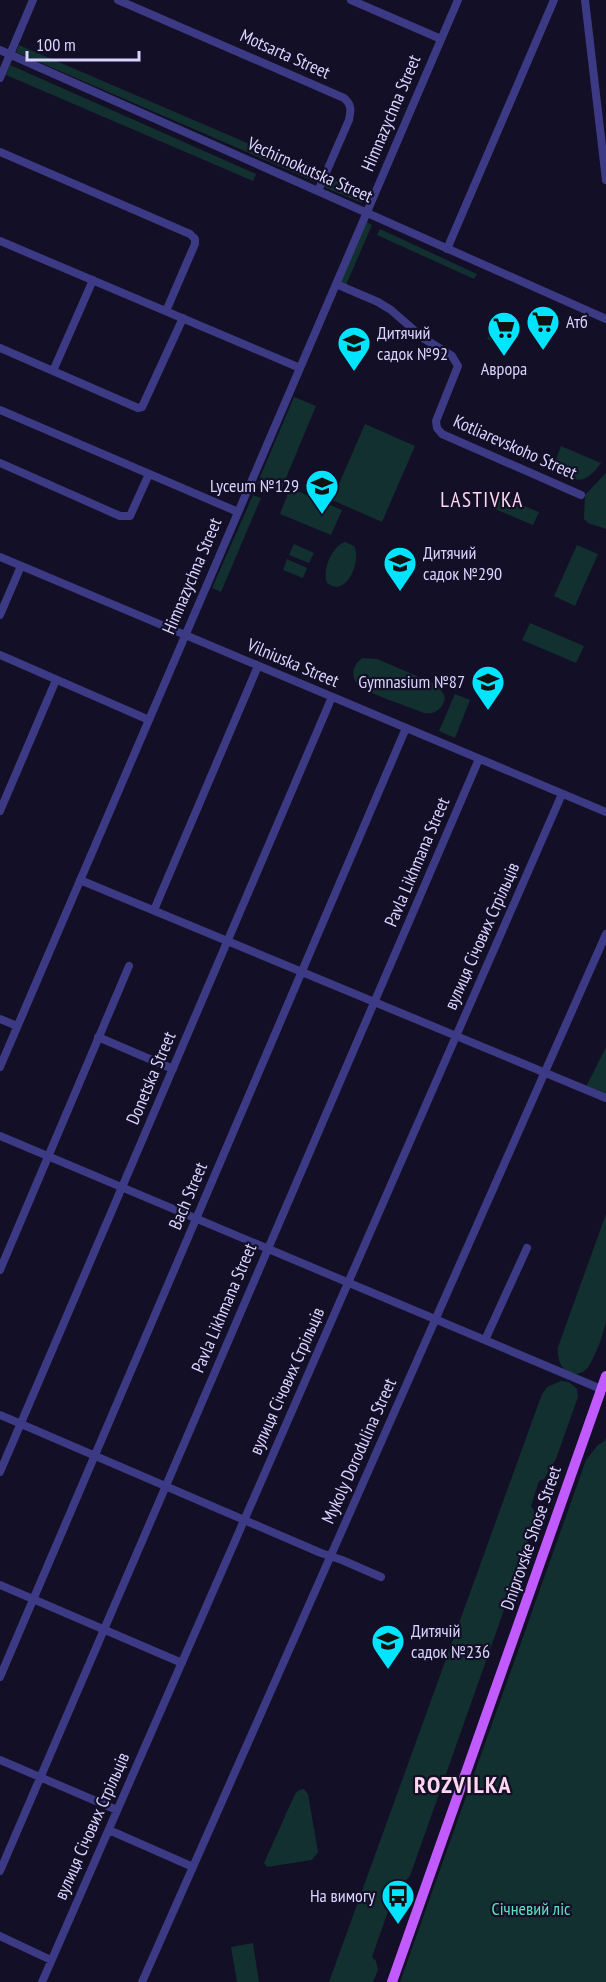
<svg xmlns="http://www.w3.org/2000/svg" width="606" height="1982" viewBox="0 0 606 1982" font-family="'PT Sans Narrow',sans-serif">
  <style>
    .green { fill: #12302f }
    .lines { fill: none; stroke-linecap: round; stroke-linejoin: round }
    .minor { stroke: #3d3a85; stroke-width: 8 }
    .major { stroke: #c25bff; stroke-width: 10 }
    .labels { text-anchor: middle; stroke-width: 4.5; stroke-linejoin: round; paint-order: stroke }
    .street-label { font-size: 18px; fill: #d9d4ff; stroke: #130f26 }
    .poi-label { font-size: 18px; fill: #d9d4ff; stroke: #130f26; text-anchor: start }
    .park-label { font-size: 18px; fill: #5fe0c0; stroke: #130f26 }
    .quarter-label { font-size: 21px; letter-spacing: 1.5px; fill: #ffd6f0; stroke: #130f26 }
    .district-label { font-size: 24px; font-weight: bold; letter-spacing: 1.5px; fill: #ffd6f0; stroke: #130f26 }
  </style>
  <rect width="100%" height="100%" fill="#130f26"/>
  <!-- green -->
  <path class="green" d="M 19,45 L 322,175 L 318,183 L 16,52 Z
    M 10,65 L 256,174 L 253,181 L 6,75 Z
    M 328,177 L 366,194 L 362,203 L 324,187 Z
    M 366,222 L 372,225 L 346,285 L 340,283 Z
    M 380,229 L 477,274 L 474,279 L 377,235 Z
    M 496,319 L 513,326 L 504,346 L 487,339 Z
    M 294,397 L 316,406 L 281,490 L 268,484 L 266,487 L 257,484 Z
    M 365,424 L 415,446 L 382,522 L 332,500 Z
    M 561,446 L 601,463 C 584,487 576,481 552,470 Z
    M 606,473 L 606,529 L 588,523 L 584,519 L 585,495 Z
    M 290,488 L 342,510 L 331,535 L 280,514 Z
    M 253,495 L 261,498 L 221,592 L 212,588 Z
    M 500,496 L 539,512 L 533,525 L 495,509 Z
    M 345,542 L 354,546 C 362,559 347,599 327,583 C 322,570 332,546 345,542 Z
    M 294,544 L 314,553 L 309,563 L 289,555 Z
    M 577,545 L 598,554 L 575,606 L 554,596 Z
    M 287,559 L 307,568 L 303,578 L 283,570 Z
    M 530,623 L 584,646 L 576,663 L 522,640 Z
    M 362,658 L 377,659 L 438,685 L 445,697 C 444,708 435,715 424,713 C 412,708 367,693 359,686 C 350,677 352,666 362,658 Z
    M 455,694 L 470,700 L 455,738 L 439,731 Z
    M 606,1047 L 606,1098 L 585,1089 Z
    M 606,1214 C 606,1239 606,1263 606,1288 C 606,1299 606,1310 606,1320 C 605,1331 596,1354 590,1364 C 580,1383 555,1373 558,1347 Z
    M 561,1381 L 569,1382 L 577,1389 L 578,1397 L 556,1459 L 544,1479 L 539,1481 L 531,1506 L 534,1510 L 534,1525 L 410,1876 L 406,1880 L 398,1883 L 372,1957 L 376,1961 L 378,1970 L 373,1982 L 329,1982 L 542,1394 L 547,1387 Z
    M 606,1437 L 606,1982 L 400,1982 L 586,1460 L 598,1445 L 605,1441 Z
    M 304,1789 L 308,1794 L 318,1852 L 312,1860 L 267,1867 L 264,1863 L 295,1794 L 299,1790 Z
    M 253,1943 L 259,1982 L 237,1982 L 231,1947 Z"/>
  <g class="lines">
    <!-- minor -->
    <path class="minor" d="M 118,0 L 344,98 C 352,105 351,110 349,120 L 318,191
      M 351,0 L 441,39
      M 585,0 L 606,180
      M 0,50 L 606,319
      M 0,78 L 33,0
      M 0,152 L 190,234 L 195,239 L 195,244 L 166,311
      M 0,241 L 300,368
      M 447,249 L 554,0
      M 336,284 L 378,302 L 391,310 L 423,338 L 452,356 L 458,366 L 436,421 L 437,428 L 442,434 L 581,495
      M 0,348 L 138,408 L 142,407 L 183,318
      M 53,371 L 93,280
      M 0,410 L 238,512
      M 0,463 L 120,516 L 130,516 L 149,474
      M 0,557 L 606,812
      M 0,615 L 21,566
      M 0,655 L 149,720
      M 0,811 L 56,680
      M 80,880 L 606,1098
      M 154,910 L 258,666
      M 0,1019 L 17,1026
      M 98,1037 L 173,1069
      M 0,1067 L 458,0
      M 0,1136 L 601,1389
      M 0,1270 L 129,966
      M 485,1340 L 527,1248
      M 0,1415 L 321,1553 L 342,1560 L 381,1577
      M 0,1472 L 332,697
      M 0,1585 L 182,1663
      M 0,1677 L 406,728
      M 0,1760 L 117,1810
      M 109,1830 L 193,1867
      M 0,1871 L 479,759
      M 0,1936 L 51,1960
      M 42,1982 L 562,794
      M 142,1982 L 606,934"/>
    <!-- major -->
    <path class="major" d="M 392,1982 L 606,1376"/>
  </g>
  <!-- icons -->
  <defs>
    <symbol id="supermarket-pin" viewBox="-11 -11 22 30"><path d="M0 17L-7.5 6A9.5 9.5 0 1 1 7.5 6Z" fill="#00e5ff" stroke="#130f26"/><path d="M-6-5.5h2.5l.6 2H6L4.5 2H-2.5L-4.4-4H-6ZM-1.5 3.2a1.3 1.3 0 1 0 .1 0ZM3 3.2a1.3 1.3 0 1 0 .1 0Z" fill="#111"/></symbol>
    <symbol id="school-pin" viewBox="-11 -11 22 30"><path d="M0 17L-7.5 6A9.5 9.5 0 1 1 7.5 6Z" fill="#00e5ff" stroke="#130f26"/><path d="M0-5L7-2L0 1L-7-2ZM-4 1L0 2.5L4 1V4Q0 6-4 4Z" fill="#111"/></symbol>
    <symbol id="bus-pin" viewBox="-11 -11 22 30"><path d="M0 17L-7.5 6A9.5 9.5 0 1 1 7.5 6Z" fill="#00e5ff" stroke="#130f26"/><path d="M-5-6H5V4H4V6H2V4H-2V6H-4V4H-5ZM-3.5-4V0h7V-4ZM-3.5 1.2v1.5H-2V1.2ZM2 1.2v1.5H3.5V1.2Z" fill="#111"/></symbol>
  </defs>
  <g fill-rule="evenodd">
    <use href="#supermarket-pin" x="524" y="303" width="38" height="52"/>
    <use href="#supermarket-pin" x="485" y="309" width="38" height="52"/>
    <use href="#school-pin" x="335" y="324" width="38" height="52"/>
    <use href="#school-pin" x="303" y="467" width="38" height="52"/>
    <use href="#school-pin" x="381" y="544" width="38" height="52"/>
    <use href="#school-pin" x="469" y="663" width="38" height="52"/>
    <use href="#school-pin" x="369" y="1622" width="38" height="52"/>
    <use href="#bus-pin" x="379" y="1877" width="38" height="52"/>
  </g>
  <g class="labels">
    <!-- street labels -->
    <g class="street-label">
      <text transform="translate(285 54) rotate(24)" y="6">Motsarta Street</text>
      <text transform="translate(391 113) rotate(-67)" y="6">Himnazychna Street</text>
      <text transform="translate(310 170) rotate(24)" y="6">Vechirnokutska Street</text>
      <text transform="translate(515 447) rotate(24)" y="6">Kotliarevskoho Street</text>
      <text transform="translate(192 576) rotate(-67)" y="6">Himnazychna Street</text>
      <text transform="translate(293 663) rotate(23)" y="6">Vilniuska Street</text>
      <text transform="translate(417 862) rotate(-67)" y="6">Pavla Likhmana Street</text>
      <text transform="translate(482 936) rotate(-66)" y="6">вулиця Січових Стрільців</text>
      <text transform="translate(151 1078) rotate(-67)" y="6">Donetska Street</text>
      <text transform="translate(188 1196) rotate(-67)" y="6">Bach Street</text>
      <text transform="translate(224 1308) rotate(-67)" y="6">Pavla Likhmana Street</text>
      <text transform="translate(287 1381) rotate(-66)" y="6">вулиця Січових Стрільців</text>
      <text transform="translate(359 1451) rotate(-66)" y="6">Mykoly Dorodulina Street</text>
      <text transform="translate(531 1538) rotate(-71)" y="6">Dniprovske Shose Street</text>
      <text transform="translate(92 1826) rotate(-66)" y="6">вулиця Січових Стрільців</text>
    </g>
    <!-- poi labels -->
    <g class="poi-label">
      <text x="566" y="328">Атб</text>
      <text x="377" y="339">Дитячий<tspan x="377" dy="21">садок №92</tspan></text>
      <text x="504" y="375" text-anchor="middle">Аврора</text>
      <text x="299" y="492" text-anchor="end">Lyceum №129</text>
      <text x="423" y="559">Дитячий<tspan x="423" dy="21">садок №290</tspan></text>
      <text x="465" y="688" text-anchor="end">Gymnasium №87</text>
      <text x="411" y="1637">Дитячій<tspan x="411" dy="21">садок №236</tspan></text>
      <text x="375" y="1902" text-anchor="end">На вимогу</text>
    </g>
    <!-- park labels -->
    <g class="park-label">
      <text x="531" y="1915">Січневий ліс</text>
    </g>
    <!-- quarter labels -->
    <g class="quarter-label">
      <text x="482" y="507">LASTIVKA</text>
    </g>
    <!-- district labels -->
    <g class="district-label">
      <text x="463" y="1793">ROZVILKA</text>
    </g>
  </g>
  <!-- scale -->
  <path d="M27 51v9h112v-9" fill="none" stroke="#d9d4ff" stroke-width="3"/>
  <text x="36" y="51" font-size="18" fill="#d9d4ff" stroke="#130f26" stroke-width="4.5" paint-order="stroke">100 m</text>
</svg>
